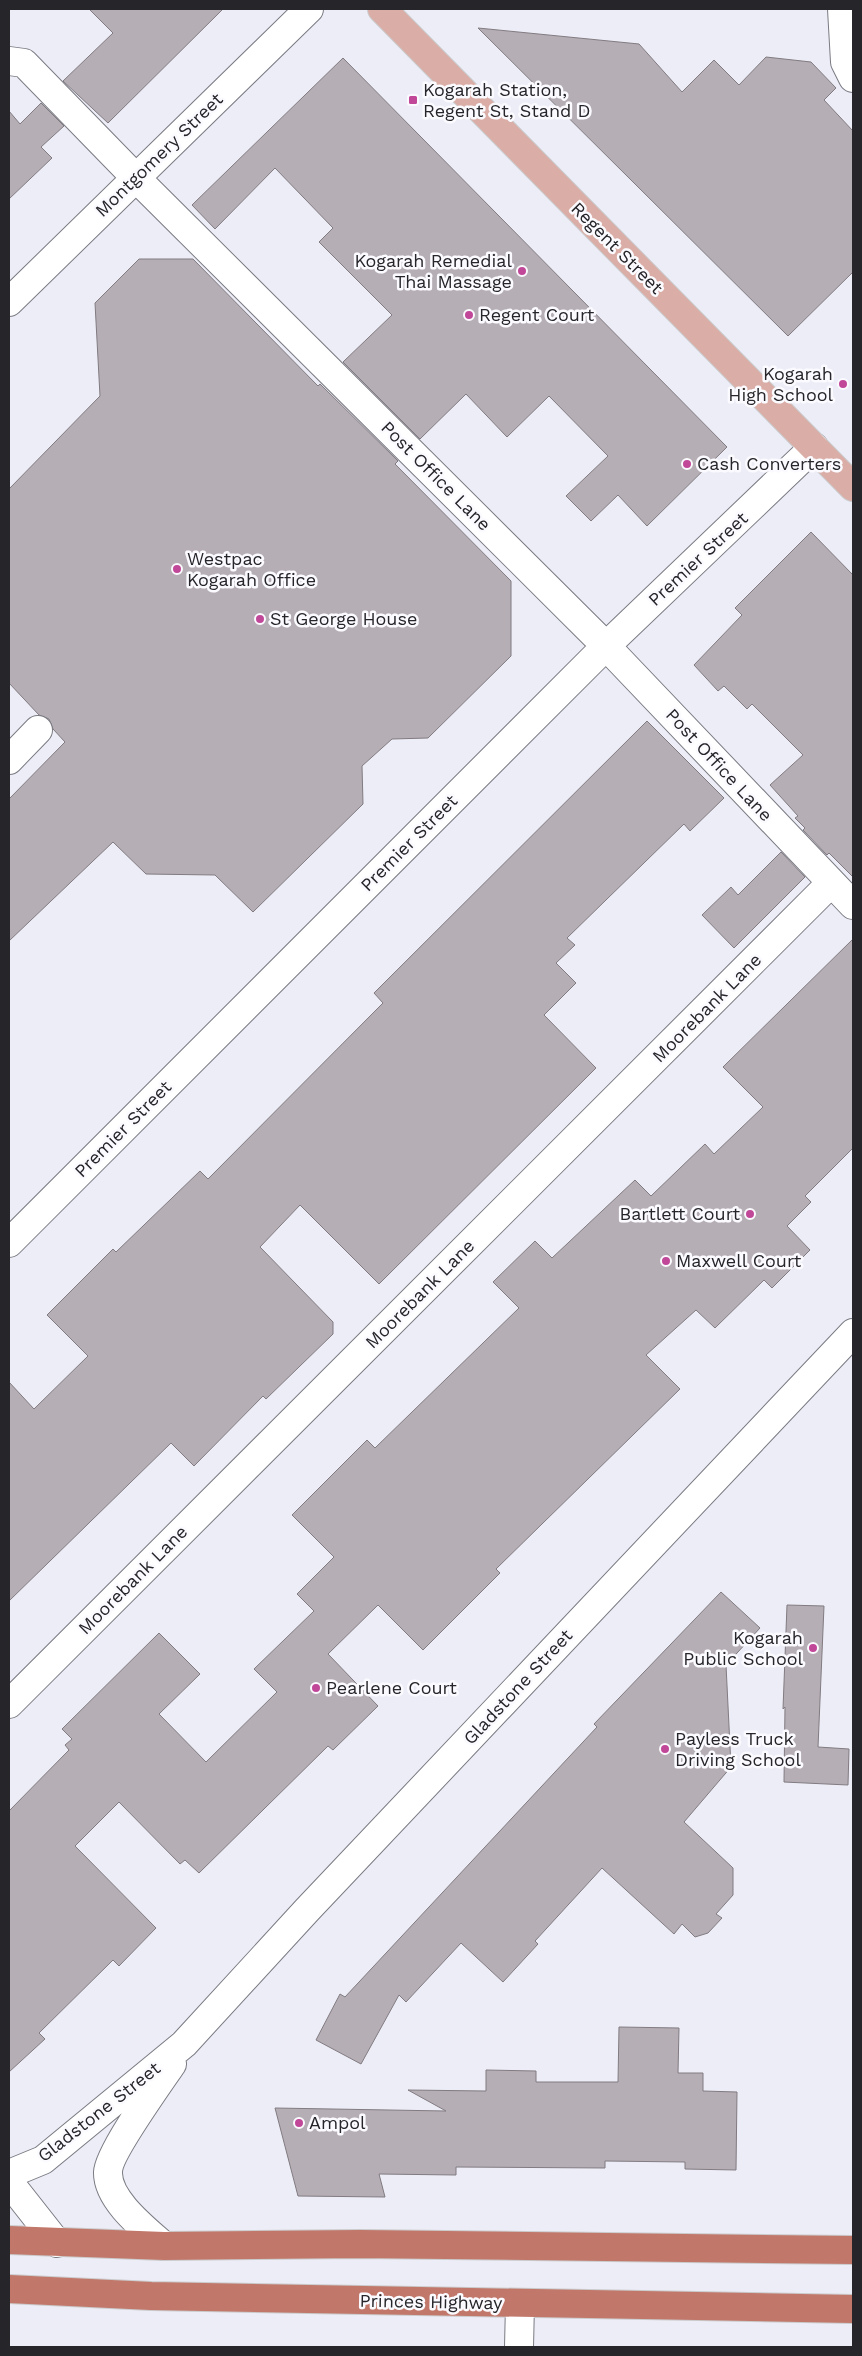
<svg xmlns="http://www.w3.org/2000/svg" width="862" height="2356" viewBox="0 0 862 2356" font-family="'Work Sans',sans-serif">
  <style>
    .building { fill: #b6aeb5; stroke: #827b81 }
    .lines { fill: none; stroke-linecap: round; stroke-linejoin: round }
    .minor-casing { stroke: #7a7b83; stroke-width: 30 }
    .major-casing { stroke: #cbcbcc; stroke-width: 30 }
    .highway-casing { stroke: #cbcbcc; stroke-width: 30 }
    .minor { stroke: #fff; stroke-width: 28 }
    .major { stroke: #daada6; stroke-width: 28 }
    .highway { stroke: #c1776a; stroke-width: 28 }
    .poi-dot { fill: #c14799; stroke: #fbfbff; stroke-width: 2 }
    .labels { text-anchor: middle; stroke-width: 5; stroke-linejoin: round; paint-order: stroke }
    .poi-label { font-size: 18px; fill: #26262a; stroke: #fbfbff; text-anchor: start }
    .street-label { font-size: 18px; fill: #26262a; stroke: #fbfbff }
  </style>
  <rect width="100%" height="100%" fill="#ecedf7"/>
  <!-- building -->
  <path class="building" d="M 89,9 L 223,9 L 108,123 L 63,81 L 113,33 Z
    M 478,28 L 639,44 L 682,92 L 714,60 L 739,85 L 766,57 L 811,62 L 836,88 L 824,100 L 853,131 L 853,272 L 788,336 Z
    M 343,58 L 727,447 L 647,526 L 618,495 L 591,521 L 566,496 L 608,456 L 549,396 L 507,437 L 466,394 L 420,439 L 343,362 L 392,315 L 319,242 L 333,228 L 275,168 L 215,229 L 192,205 Z
    M 41,103 L 64,126 L 41,147 L 52,158 L 9,199 L 9,111 L 20,124 Z
    M 139,259 L 193,259 L 318,386 L 320,384 L 398,461 L 395,464 L 511,581 L 511,656 L 428,738 L 392,739 L 362,766 L 363,804 L 253,912 L 215,875 L 146,874 L 113,842 L 9,941 L 9,799 L 65,742 L 53,729 L 49,719 L 39,715 L 9,683 L 9,489 L 100,396 L 95,303 Z
    M 811,532 L 853,575 L 853,877 L 829,853 L 827,855 L 803,830 L 805,828 L 795,818 L 798,816 L 770,785 L 803,755 L 752,704 L 747,709 L 724,686 L 718,691 L 694,665 L 742,615 L 735,608 Z
    M 647,721 L 724,798 L 690,831 L 684,824 L 567,938 L 575,945 L 556,963 L 576,983 L 544,1015 L 596,1068 L 379,1284 L 300,1205 L 260,1247 L 333,1322 L 333,1334 L 266,1399 L 263,1396 L 194,1466 L 171,1443 L 9,1601 L 9,1382 L 34,1409 L 88,1356 L 47,1315 L 113,1249 L 116,1252 L 200,1171 L 208,1179 L 383,1003 L 374,993 Z
    M 781,852 L 805,877 L 734,948 L 702,915 L 731,887 L 738,895 Z
    M 853,939 L 853,1148 L 805,1196 L 811,1202 L 787,1226 L 810,1250 L 772,1288 L 764,1280 L 715,1328 L 696,1310 L 646,1355 L 680,1389 L 496,1569 L 500,1573 L 423,1650 L 378,1605 L 328,1654 L 378,1706 L 333,1750 L 328,1746 L 199,1873 L 185,1860 L 180,1864 L 119,1802 L 75,1846 L 156,1928 L 119,1966 L 113,1960 L 39,2033 L 45,2039 L 9,2072 L 9,1811 L 69,1750 L 65,1745 L 72,1739 L 62,1729 L 159,1633 L 200,1674 L 159,1714 L 206,1762 L 277,1692 L 254,1669 L 314,1611 L 297,1594 L 334,1557 L 292,1515 L 367,1440 L 375,1448 L 519,1308 L 493,1282 L 535,1241 L 552,1258 L 635,1180 L 651,1196 L 705,1144 L 714,1154 L 763,1107 L 723,1067 Z
    M 721,1592 L 760,1628 L 726,1665 L 731,1767 L 684,1822 L 733,1868 L 733,1895 L 716,1914 L 722,1918 L 708,1933 L 695,1937 L 682,1924 L 674,1934 L 602,1868 L 535,1941 L 538,1944 L 503,1982 L 461,1943 L 406,2002 L 399,1995 L 361,2064 L 316,2040 L 340,1994 L 345,1997 L 597,1727 L 594,1724 Z
    M 787,1605 L 824,1606 L 818,1747 L 849,1749 L 848,1785 L 784,1782 L 785,1707 L 783,1709 Z
    M 619,2027 L 679,2028 L 678,2073 L 703,2073 L 703,2091 L 737,2092 L 736,2170 L 685,2169 L 685,2162 L 605,2161 L 605,2168 L 456,2167 L 456,2175 L 379,2174 L 385,2197 L 298,2196 L 275,2108 L 446,2111 L 408,2090 L 486,2091 L 486,2070 L 536,2071 L 536,2082 L 618,2082 Z"/>
  <g class="lines">
    <defs>
      <path id="minor" d="M 842,9 L 845,62 L 853,78
        M 9,61 L 24,63 L 136,178 L 606,646 L 853,905
        M 9,302 L 309,9
        M 9,760 L 38,730
        M 9,1243 L 606,646 L 814,447
        M 9,1704 L 831,883
        M 9,2174 L 43,2160 L 184,2044 L 307,1910 L 853,1333
        M 9,2182 L 57,2243
        M 164,2246 C 145,2229 107,2200 108,2172 C 108,2154 159,2083 172,2064
        M 519,2347 L 520,2304"/>
      <path id="major" d="M 382,9 L 853,487"/>
      <path id="highway" d="M 9,2240 L 164,2246 L 360,2244 L 853,2250
        M 9,2289 L 151,2296 L 853,2309"/>
    </defs>
    <!-- minor casing -->
    <use href="#minor" class="minor-casing"/>
    <!-- major casing -->
    <use href="#major" class="major-casing"/>
    <!-- highway casing -->
    <use href="#highway" class="highway-casing"/>
    <!-- minor -->
    <use href="#minor" class="minor"/>
    <!-- major -->
    <use href="#major" class="major"/>
    <!-- highway -->
    <use href="#highway" class="highway"/>
  </g>
  <!-- markers -->
  <g class="poi-dot">
    <rect x="408" y="95" width="10" height="10" rx="2.5"/>
    <circle cx="522" cy="271" r="5"/>
    <circle cx="469" cy="315" r="5"/>
    <circle cx="843" cy="384" r="5"/>
    <circle cx="687" cy="464" r="5"/>
    <circle cx="177" cy="569" r="5"/>
    <circle cx="260" cy="619" r="5"/>
    <circle cx="750" cy="1214" r="5"/>
    <circle cx="666" cy="1261" r="5"/>
    <circle cx="813" cy="1648" r="5"/>
    <circle cx="316" cy="1688" r="5"/>
    <circle cx="665" cy="1749" r="5"/>
    <circle cx="299" cy="2123" r="5"/>
  </g>
  <g class="labels">
    <!-- poi labels -->
    <g class="poi-label">
      <text x="423" y="96">Kogarah Station,<tspan x="423" dy="21">Regent St, Stand D</tspan></text>
      <text x="512" y="267" text-anchor="end">Kogarah Remedial<tspan x="512" dy="21">Thai Massage</tspan></text>
      <text x="479" y="321">Regent Court</text>
      <text x="833" y="380" text-anchor="end">Kogarah<tspan x="833" dy="21">High School</tspan></text>
      <text x="697" y="470">Cash Converters</text>
      <text x="187" y="565">Westpac<tspan x="187" dy="21">Kogarah Office</tspan></text>
      <text x="270" y="625">St George House</text>
      <text x="740" y="1220" text-anchor="end">Bartlett Court</text>
      <text x="676" y="1267">Maxwell Court</text>
      <text x="803" y="1644" text-anchor="end">Kogarah<tspan x="803" dy="21">Public School</tspan></text>
      <text x="326" y="1694">Pearlene Court</text>
      <text x="675" y="1745">Payless Truck<tspan x="675" dy="21">Driving School</tspan></text>
      <text x="309" y="2129">Ampol</text>
    </g>
    <!-- street labels -->
    <g class="street-label">
      <text transform="translate(159 155) rotate(-44)" y="6">Montgomery Street</text>
      <text transform="translate(617 248) rotate(45)" y="6">Regent Street</text>
      <text transform="translate(436 476) rotate(45)" y="6">Post Office Lane</text>
      <text transform="translate(698 559) rotate(-43)" y="6">Premier Street</text>
      <text transform="translate(719 765) rotate(47)" y="6">Post Office Lane</text>
      <text transform="translate(409 843) rotate(-45)" y="6">Premier Street</text>
      <text transform="translate(707 1008) rotate(-45)" y="6">Moorebank Lane</text>
      <text transform="translate(123 1129) rotate(-45)" y="6">Premier Street</text>
      <text transform="translate(420 1294) rotate(-45)" y="6">Moorebank Lane</text>
      <text transform="translate(133 1580) rotate(-45)" y="6">Moorebank Lane</text>
      <text transform="translate(518 1687) rotate(-47)" y="6">Gladstone Street</text>
      <text transform="translate(99 2112) rotate(-38)" y="6">Gladstone Street</text>
      <text transform="translate(431 2302) rotate(1)" y="6">Princes Highway</text>
    </g>
  </g>
  <!-- border -->
  <rect width="862" height="2356" fill="none" stroke="#26262a" stroke-width="20"/>
</svg>
